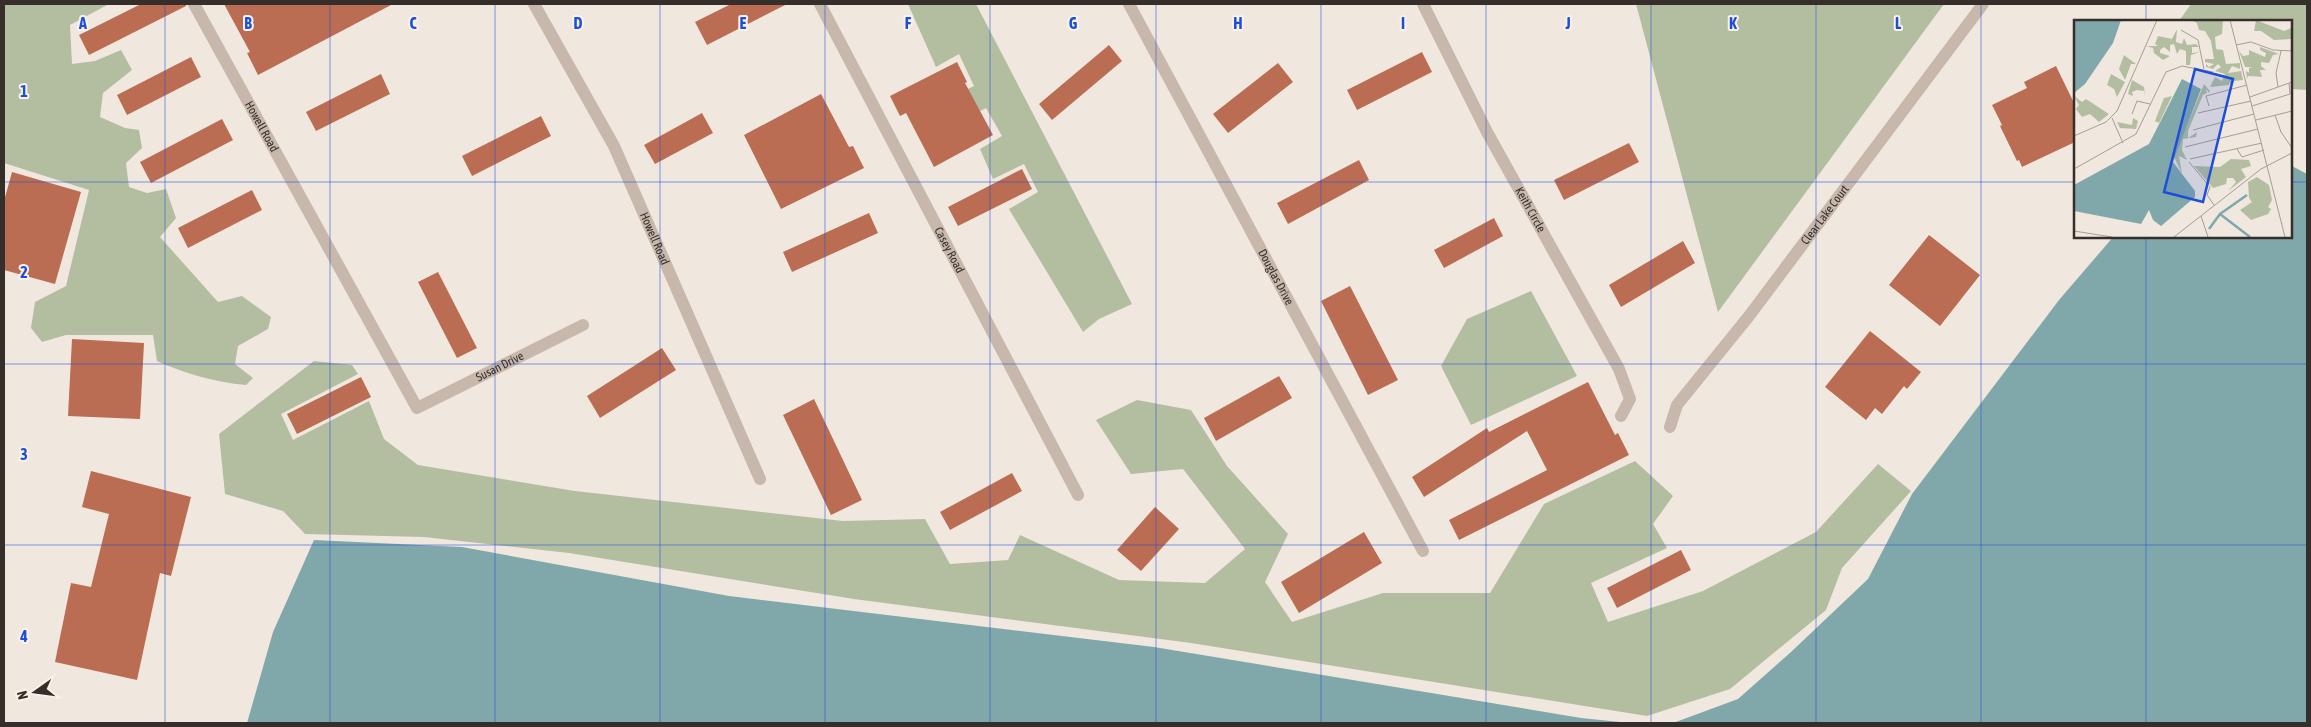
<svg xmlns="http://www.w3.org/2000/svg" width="2311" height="727" viewBox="0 0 2311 727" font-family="'Asap Condensed',sans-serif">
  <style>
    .green { fill: #b3bea0 }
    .water { fill: #80a8aa }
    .building { fill: #ba6d53 }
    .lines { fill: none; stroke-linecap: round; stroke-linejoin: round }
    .minor { stroke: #c7b8ab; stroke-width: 12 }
    .grid { fill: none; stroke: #1d4ed8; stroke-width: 1; stroke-opacity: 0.55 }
    .labels { text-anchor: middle; stroke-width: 4; stroke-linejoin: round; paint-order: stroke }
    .street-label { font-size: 12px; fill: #362e2a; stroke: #f8f2ea }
    .inset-river { fill: none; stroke: #80a8aa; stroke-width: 2.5 }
    .inset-road { fill: none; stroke: #a69e96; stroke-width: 1 }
    .view { fill: #1d4ed8; fill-opacity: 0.15; stroke: #1d4ed8; stroke-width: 2.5 }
    .inset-edge { fill: none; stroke: #362e2a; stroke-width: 2.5 }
    .grid-label { font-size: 16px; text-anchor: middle; font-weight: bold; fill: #1d4ed8; stroke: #f8f2ea; stroke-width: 4; stroke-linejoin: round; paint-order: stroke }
  </style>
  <rect width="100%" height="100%" fill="#f0e8de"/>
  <!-- green -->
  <path class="green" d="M 4,4 L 109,4 L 70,25 L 72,64 L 95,61 L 121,50 L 132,70 L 103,93 L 100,117 L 125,128 L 139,130 L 142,148 L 126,163 L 129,187 L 147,193 L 166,189 L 176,218 L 160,237 L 218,302 L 242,296 L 271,317 L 268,329 L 238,346 L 235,364 L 253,378 L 246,385 C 214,382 186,374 157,361 L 153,335 L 66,335 L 42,342 L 31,328 L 35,302 L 66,286 L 89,190 L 4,163 Z
    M 908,4 L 976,4 L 1132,304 L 1099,319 L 1083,332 L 1009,209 L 1038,192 L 1024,164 L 993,179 L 980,149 L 1002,136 L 986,108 L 966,119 L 954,96 L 974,86 L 959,54 L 936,67 Z
    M 1636,4 L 1944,4 L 1718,312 Z
    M 2191,4 L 2307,4 L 2307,90 L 2290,89 L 2290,21 L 2179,21 Z
    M 1531,291 L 1577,376 L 1471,425 L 1441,366 L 1467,319 Z
    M 314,361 L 352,365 L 358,374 L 281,414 L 293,440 L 369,401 L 384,439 L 418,465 L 575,491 L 843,521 L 925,519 L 950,564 L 1008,560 L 1020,535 L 1119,580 L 1205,583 L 1245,549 L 1183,469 L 1131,474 L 1096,420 L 1137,400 L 1191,410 L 1227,466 L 1288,534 L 1265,582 L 1292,622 L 1383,593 L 1490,593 L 1544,504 L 1635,461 L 1673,496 L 1653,524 L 1667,548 L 1591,583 L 1608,622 L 1703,591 L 1816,532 L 1878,464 L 1911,491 L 1842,568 L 1826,610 L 1730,689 L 1647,716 L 1191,643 L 854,599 L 569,553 L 424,537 L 305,534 L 283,511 L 225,494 L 219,434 Z"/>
  <!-- water -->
  <path class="water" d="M 2290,165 L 2307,174 L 2307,723 L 1673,723 L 1738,699 L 1791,652 L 1868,579 L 1912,494 L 2059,300 L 2114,236 L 2290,236 Z
    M 314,540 L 462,547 L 729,596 L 1154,647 L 1581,718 L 1630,723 L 247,723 L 273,632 Z"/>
  <!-- building -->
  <path class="building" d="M 141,4 L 186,4 L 186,6 L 89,55 L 79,35 Z
    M 224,4 L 393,4 L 258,75 L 247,53 L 250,52 Z
    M 731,4 L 787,4 L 707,45 L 695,22 Z
    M 1109,45 L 1122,61 L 1052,120 L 1039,104 Z
    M 1422,52 L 1432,72 L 1357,110 L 1347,90 Z
    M 191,57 L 201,77 L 127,115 L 117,95 Z
    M 957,62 L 967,82 L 965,83 L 993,135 L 934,167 L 906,113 L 900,116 L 890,96 Z
    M 1278,63 L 1293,82 L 1228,133 L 1213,114 Z
    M 2056,66 L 2075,105 L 2075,142 L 2022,167 L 2019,160 L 2017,161 L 2000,126 L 2002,125 L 1992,105 L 2027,88 L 2024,82 Z
    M 381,74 L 390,94 L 316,131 L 306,112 Z
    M 821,94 L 849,147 L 853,146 L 864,168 L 781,209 L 744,135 Z
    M 702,113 L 713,133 L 655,164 L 644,145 Z
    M 541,116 L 551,136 L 472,176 L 462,156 Z
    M 222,119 L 233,140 L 151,183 L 140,162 Z
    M 1629,143 L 1639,162 L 1564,200 L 1554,180 Z
    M 1359,160 L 1369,180 L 1288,224 L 1277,203 Z
    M 1022,169 L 1032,189 L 958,226 L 948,207 Z
    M 12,172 L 81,192 L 55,284 L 4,270 L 4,201 Z
    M 252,190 L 262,210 L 188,248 L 178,228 Z
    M 869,213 L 878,233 L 792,272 L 783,252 Z
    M 1494,218 L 1503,236 L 1444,268 L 1434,250 Z
    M 1929,235 L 1980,275 L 1940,326 L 1889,285 Z
    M 1683,241 L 1695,263 L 1621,307 L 1609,285 Z
    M 438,272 L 477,348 L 457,358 L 418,282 Z
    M 1350,286 L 1398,380 L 1368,395 L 1321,301 Z
    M 1870,331 L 1921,372 L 1907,389 L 1904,386 L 1882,414 L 1875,408 L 1866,420 L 1825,387 Z
    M 72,339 L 144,343 L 140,419 L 68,416 Z
    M 662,348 L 676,370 L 600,418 L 587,396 Z
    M 1279,376 L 1292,398 L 1216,441 L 1204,418 Z
    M 361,377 L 371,397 L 297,434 L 287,414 Z
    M 1588,382 L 1615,435 L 1618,433 L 1629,455 L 1459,540 L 1449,520 L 1547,470 L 1527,431 L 1424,497 L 1412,477 L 1487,428 L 1489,432 Z
    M 814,399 L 862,500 L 831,515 L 783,415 Z
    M 91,471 L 191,497 L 171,576 L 160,573 L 137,680 L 55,662 L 71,583 L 91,587 L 109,514 L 82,507 Z
    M 1012,473 L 1022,491 L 950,530 L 940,512 Z
    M 1155,507 L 1179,529 L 1141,571 L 1117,550 Z
    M 1364,532 L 1382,563 L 1299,613 L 1281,582 Z
    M 1681,550 L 1691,570 L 1617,608 L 1607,588 Z"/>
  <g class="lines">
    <!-- minor -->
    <g class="minor">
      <path id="s1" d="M 194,4 L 417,408 L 583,325"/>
      <path id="s2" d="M 534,4 L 614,146 L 760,479"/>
      <path id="s3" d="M 820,4 L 1078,495"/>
      <path id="s4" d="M 1129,4 L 1423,551"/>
      <path id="s5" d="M 1423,4 L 1487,132 L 1619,369 L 1630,399 L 1621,416"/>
      <path id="s6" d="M 1670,427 L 1677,405 L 1749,316 L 1983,4"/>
    </g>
  </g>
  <!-- grid -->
  <path class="grid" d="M 165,4 L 165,723M 330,4 L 330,723M 495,4 L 495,723M 660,4 L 660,723M 825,4 L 825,723M 990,4 L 990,723M 1156,4 L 1156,723M 1321,4 L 1321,723M 1486,4 L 1486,723M 1651,4 L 1651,723M 1816,4 L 1816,723M 1981,4 L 1981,723M 2146,4 L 2146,21M 4,182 L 2075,182M 2290,182 L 2307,182M 2146,236 L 2146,723M 4,364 L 2307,364M 4,545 L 2307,545"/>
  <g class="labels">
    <!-- street labels -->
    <g class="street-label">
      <text dy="4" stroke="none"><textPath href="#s1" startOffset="140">Howell Road</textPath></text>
      <text dy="4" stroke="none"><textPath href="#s5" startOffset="232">Keith Circle</textPath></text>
      <text dy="4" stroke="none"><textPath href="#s6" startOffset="264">Clear Lake Court</textPath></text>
      <text dy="4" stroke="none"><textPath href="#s2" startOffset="264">Howell Road</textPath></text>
      <text dy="4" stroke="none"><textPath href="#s3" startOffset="278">Casey Road</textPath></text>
      <text dy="4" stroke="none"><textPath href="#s4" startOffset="310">Douglas Drive</textPath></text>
      <text dy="4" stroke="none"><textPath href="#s1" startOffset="554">Susan Drive</textPath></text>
    </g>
  </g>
  <!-- overview -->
  <g transform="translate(2074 20)">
    <rect width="218" height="218" fill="#f0e8de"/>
    <path d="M 117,0 L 149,0 L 148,14 L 141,17 L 142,29 L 149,30 L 152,44 L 166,43 L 166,49 L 158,46 L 154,53 L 167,51 L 169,60 L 160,61 L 158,67 L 155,62 L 155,65 L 136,67 L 141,57 L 148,61 L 151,54 L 141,51 L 147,47 L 144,44 L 139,49 L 132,47 L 132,44 L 135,47 L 140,44 L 131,42 L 131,39 L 140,39 L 137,21 L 131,11 L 125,10 L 123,3 ZM 182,0 L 210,11 L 217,8 L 217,19 L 200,20 L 187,11 L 180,11 ZM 103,9 L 102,22 L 108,24 L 110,18 L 113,25 L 122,24 L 125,27 L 118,27 L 118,33 L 126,32 L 117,35 L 116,45 L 112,45 L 112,31 L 106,29 L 103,34 L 100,24 L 96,25 L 96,32 L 90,27 L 86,30 L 86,33 L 96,36 L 89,40 L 80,33 L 79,28 L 72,26 L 84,26 L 81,24 L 84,16 L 98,19 ZM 186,27 L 205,34 L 199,35 L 195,43 L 187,42 L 187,46 L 192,50 L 186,50 L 188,57 L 174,56 L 173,59 L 172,51 L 175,53 L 175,48 L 179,47 L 171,47 L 165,31 L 169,36 L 175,35 L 175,30 L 191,37 L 192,33 L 186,30 ZM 50,35 L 62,44 L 57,44 L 51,60 L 45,49 ZM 37,54 L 51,62 L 43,77 L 40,69 L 33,65 ZM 58,60 L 70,67 L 71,76 L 70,71 L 63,70 L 58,72 L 59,76 L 54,74 ZM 130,64 L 136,71 L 135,73 L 132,69 L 133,73 L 129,75 L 114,111 L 114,118 L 123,112 L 122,117 L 109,119 L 108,130 L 113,140 L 105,136 L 108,154 L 100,137 ZM 0,76 L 8,82 L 12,79 L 35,94 L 25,102 L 16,94 L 8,97 L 2,89 L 5,85 ZM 98,76 L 85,103 L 81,101 L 90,78 ZM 59,98 L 64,101 L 62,109 L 46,108 L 43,102 L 58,105 ZM 157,139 L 175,140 L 177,146 L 167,149 L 172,157 L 154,171 L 162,162 L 159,158 L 153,158 L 152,164 L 139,168 L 120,146 L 146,147 ZM 183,157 L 195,165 L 198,180 L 194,187 L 197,189 L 194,194 L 177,200 L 166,190 L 178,182 L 175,178 L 174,162 Z" fill="#b3bea0"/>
    <path d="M 0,0 L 47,0 L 39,23 L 11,64 L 0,73 ZM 108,59 L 127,69 L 99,142 L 121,171 L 121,177 L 87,206 L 79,200 L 75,190 L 67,204 L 0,191 L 0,165 L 75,124 Z" fill="#80a8aa"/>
    <path class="inset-river" d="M 146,194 L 173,175M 135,209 L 146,194 L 176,217"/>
    <path class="inset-road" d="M 156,0 L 211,217M 107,10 L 124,20 L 130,49M 162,25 L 177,22 L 199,30 L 218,31M 204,67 L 202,53 L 207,31M 176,77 L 218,62M 135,86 L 132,76 L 173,65M 178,86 L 216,74 L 215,63M 124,93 L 177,81M 58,94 L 63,81 L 76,84M 201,95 L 207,112 L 218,128M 38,98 L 49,123M 182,100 L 218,91M 119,110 L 180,94M 0,116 L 32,102 L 43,91 L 83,0M 111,127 L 184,109M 163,129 L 168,137 L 190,130M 116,139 L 188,123M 115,142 L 136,167 L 133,175 L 140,185M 0,149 L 62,114 L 92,52 L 108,46 L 139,52M 127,196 L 134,217M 0,211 L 38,217M 100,217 L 187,149 L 218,133"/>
    <path class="view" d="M 121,49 L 159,59 L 129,182 L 90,172 Z"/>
    <rect width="218" height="218" class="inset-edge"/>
  </g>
  <g class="grid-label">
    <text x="83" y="29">A</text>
    <text x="248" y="29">B</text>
    <text x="413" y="29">C</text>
    <text x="578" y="29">D</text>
    <text x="743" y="29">E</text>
    <text x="908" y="29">F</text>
    <text x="1073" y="29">G</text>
    <text x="1238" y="29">H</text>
    <text x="1403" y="29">I</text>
    <text x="1568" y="29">J</text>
    <text x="1733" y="29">K</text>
    <text x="1898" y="29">L</text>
    <text x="24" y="97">1</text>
    <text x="24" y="278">2</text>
    <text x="24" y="460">3</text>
    <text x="24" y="642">4</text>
  </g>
  <!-- border -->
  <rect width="2311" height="727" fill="none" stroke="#362e2a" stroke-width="10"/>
  <!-- north arrow -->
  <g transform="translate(35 692) rotate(256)" stroke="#f8f2ea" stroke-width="4" paint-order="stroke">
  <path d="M0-4L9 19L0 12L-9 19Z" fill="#362e2a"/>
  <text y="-8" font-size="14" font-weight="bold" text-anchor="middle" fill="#362e2a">N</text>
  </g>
</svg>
